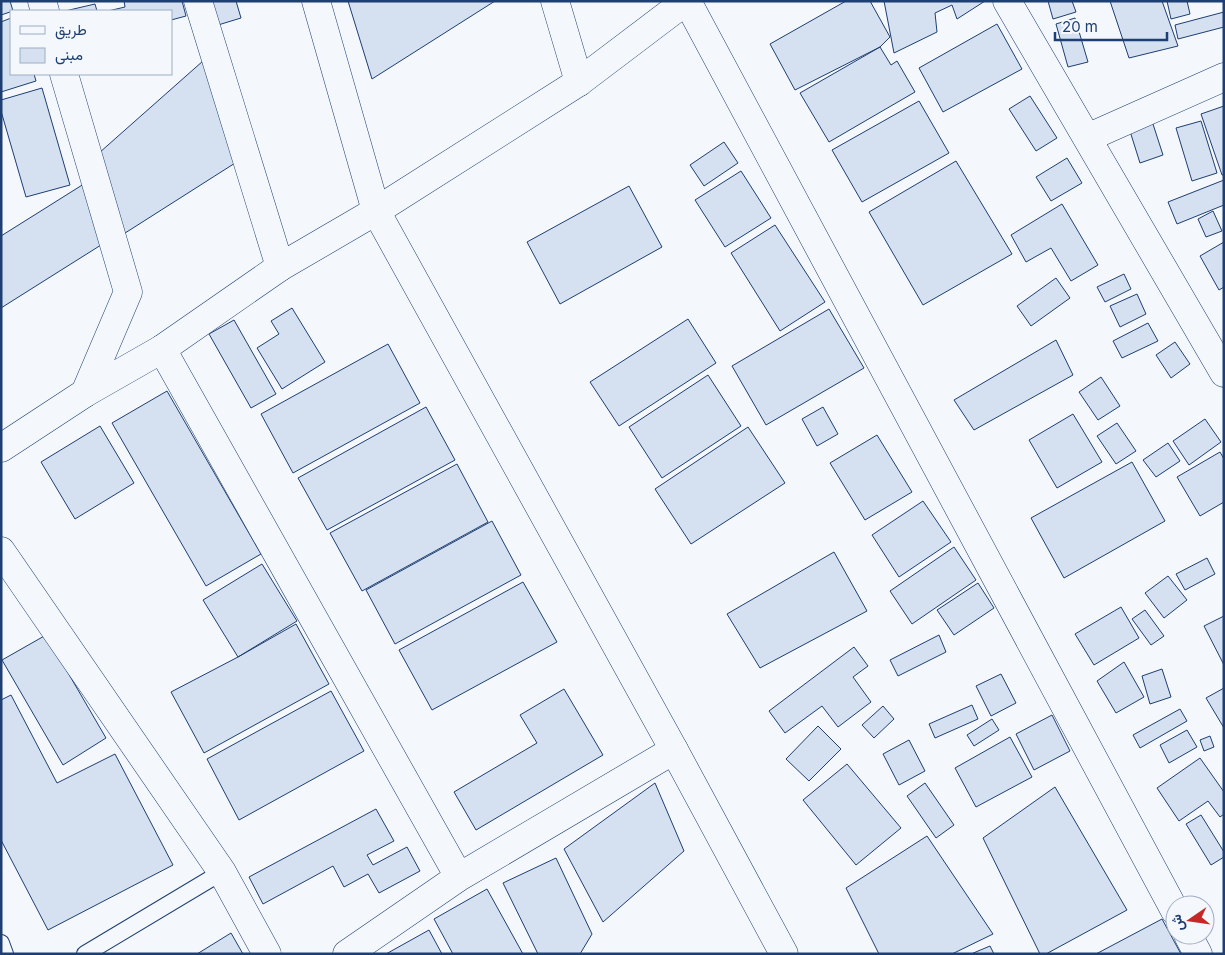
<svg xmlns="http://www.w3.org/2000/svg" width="1225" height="955" viewBox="0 0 1225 955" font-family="Inter,Vazirmatn,sans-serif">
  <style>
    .building { fill: #d5e0f0; stroke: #1d3f73 }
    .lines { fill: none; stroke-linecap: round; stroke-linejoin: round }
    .lane-casing { stroke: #1d3f73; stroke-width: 18 }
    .street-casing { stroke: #1d3f73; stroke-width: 29 }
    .secondary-casing { stroke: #1d3f73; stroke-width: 29 }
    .lane { stroke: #f4f7fb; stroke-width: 16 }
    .street { stroke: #f4f7fb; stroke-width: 28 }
    .secondary { stroke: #f4f7fb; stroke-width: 28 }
  </style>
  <rect width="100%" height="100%" fill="#f4f7fb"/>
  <!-- building -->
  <path class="building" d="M 1,1 L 10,1 L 13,11 L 1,15 Z
    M 124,1 L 182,1 L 186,16 L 171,20 L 171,11 L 108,11 L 125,7 Z
    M 211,1 L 236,1 L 241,18 L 218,25 Z
    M 348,1 L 495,1 L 372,79 Z
    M 846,1 L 870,1 L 890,37 L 880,47 L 795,90 L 770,44 Z
    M 884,1 L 985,1 L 957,19 L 952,5 L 935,13 L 937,32 L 894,53 Z
    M 1048,1 L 1072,1 L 1076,12 L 1053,19 Z
    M 1110,1 L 1162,1 L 1178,46 L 1129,58 Z
    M 1167,1 L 1187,1 L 1190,14 L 1171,19 Z
    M 95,4 L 97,11 L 65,11 Z
    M 1224,12 L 1224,27 L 1178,39 L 1175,25 Z
    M 11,18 L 11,74 L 34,74 L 36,81 L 1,92 L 1,22 Z
    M 1075,18 L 1088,62 L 1068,67 L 1056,24 Z
    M 997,24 L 1022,69 L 943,112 L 919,68 Z
    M 880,47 L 891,65 L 897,61 L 915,92 L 829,142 L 800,93 Z
    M 212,53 L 243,158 L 122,235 L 99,153 Z
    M 42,88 L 70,185 L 26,197 L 1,111 L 1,100 Z
    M 1030,96 L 1057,138 L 1036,151 L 1009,109 Z
    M 919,101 L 949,153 L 862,202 L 832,150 Z
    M 1224,106 L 1224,175 L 1222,175 L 1201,114 Z
    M 1152,121 L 1163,155 L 1140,163 L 1129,128 Z
    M 1201,121 L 1217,173 L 1192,181 L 1176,128 Z
    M 724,142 L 738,163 L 704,186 L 690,165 Z
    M 1067,158 L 1082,183 L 1051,201 L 1036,177 Z
    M 956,161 L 1012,254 L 923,305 L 869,212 Z
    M 741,171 L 771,218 L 725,247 L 695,200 Z
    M 1224,180 L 1224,205 L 1177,224 L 1168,202 Z
    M 87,182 L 101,245 L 1,308 L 1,236 Z
    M 629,186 L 662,247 L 560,304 L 527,242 Z
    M 1062,204 L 1098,265 L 1071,281 L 1051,248 L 1026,262 L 1011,235 Z
    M 1213,211 L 1222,231 L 1206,237 L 1198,219 Z
    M 775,225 L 825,302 L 780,331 L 731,253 Z
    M 1224,242 L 1224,287 L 1219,290 L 1200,256 Z
    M 1124,274 L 1131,289 L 1105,302 L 1097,287 Z
    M 1056,278 L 1070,298 L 1031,326 L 1017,306 Z
    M 1137,294 L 1146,314 L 1120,327 L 1110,306 Z
    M 292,308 L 325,362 L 282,389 L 257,348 L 279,334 L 271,321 Z
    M 829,309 L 864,368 L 766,425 L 732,366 Z
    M 688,319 L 716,363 L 619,426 L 590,382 Z
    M 234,320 L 276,394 L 251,408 L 209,334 Z
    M 1148,323 L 1158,341 L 1122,358 L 1113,341 Z
    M 1056,340 L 1073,375 L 974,430 L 954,400 Z
    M 1175,342 L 1190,364 L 1171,378 L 1156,355 Z
    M 388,344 L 420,403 L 293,473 L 261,414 Z
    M 708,375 L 741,426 L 662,478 L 629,427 Z
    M 1101,377 L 1120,406 L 1098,420 L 1079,392 Z
    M 167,391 L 261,554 L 206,586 L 112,423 Z
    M 426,407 L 455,460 L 327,530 L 298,478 Z
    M 823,407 L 838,434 L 817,446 L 802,419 Z
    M 1073,414 L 1102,462 L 1057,488 L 1029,440 Z
    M 1205,419 L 1221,442 L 1189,465 L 1173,441 Z
    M 1117,423 L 1136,451 L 1116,464 L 1097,436 Z
    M 100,426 L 134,483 L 75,519 L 41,462 Z
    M 748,427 L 785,483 L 691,544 L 655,489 Z
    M 877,435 L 912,492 L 865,520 L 830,463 Z
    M 1168,443 L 1180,461 L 1156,477 L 1143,460 Z
    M 1220,452 L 1224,459 L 1224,502 L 1200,516 L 1177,477 Z
    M 1132,462 L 1165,521 L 1064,578 L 1031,518 Z
    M 457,464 L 488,522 L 362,591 L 330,533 Z
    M 923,501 L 951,542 L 899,577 L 872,535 Z
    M 492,521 L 521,575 L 395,644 L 366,590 Z
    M 954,547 L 976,580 L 912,624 L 890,591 Z
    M 834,552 L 867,611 L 760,668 L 727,614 Z
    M 1207,558 L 1215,574 L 1185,590 L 1176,574 Z
    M 262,564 L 297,621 L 238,657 L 203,600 Z
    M 1168,576 L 1187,600 L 1164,618 L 1145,593 Z
    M 523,582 L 557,642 L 432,710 L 399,650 Z
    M 978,583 L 994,608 L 954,635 L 937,610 Z
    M 1121,607 L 1139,638 L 1094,665 L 1075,634 Z
    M 1145,610 L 1164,636 L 1151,645 L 1132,619 Z
    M 1224,616 L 1224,665 L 1204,626 Z
    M 296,624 L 329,684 L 204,753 L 171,692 L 238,657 Z
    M 46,635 L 106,738 L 63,765 L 2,660 Z
    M 939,635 L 946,652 L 898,676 L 890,660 Z
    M 854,647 L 868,666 L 853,677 L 871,702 L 838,727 L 822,706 L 785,733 L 769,711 Z
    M 1124,662 L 1144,697 L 1116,713 L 1097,681 Z
    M 1162,669 L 1171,697 L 1150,704 L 1142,676 Z
    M 1001,674 L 1016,703 L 991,716 L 976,686 Z
    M 1224,688 L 1224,728 L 1206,698 Z
    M 564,689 L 603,755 L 476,830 L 454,792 L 537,743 L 520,715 Z
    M 331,691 L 364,751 L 239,820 L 207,759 Z
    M 11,695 L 57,783 L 115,754 L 173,865 L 48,930 L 1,840 L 1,700 Z
    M 972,705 L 978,719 L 935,738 L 929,724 Z
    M 883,706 L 894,719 L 874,738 L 862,725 Z
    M 1180,709 L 1187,721 L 1140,748 L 1133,735 Z
    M 1052,715 L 1070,751 L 1034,770 L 1016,734 Z
    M 992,719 L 999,730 L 974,746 L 967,735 Z
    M 818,726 L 841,749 L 809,781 L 786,759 Z
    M 1187,730 L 1197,747 L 1169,763 L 1160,745 Z
    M 1210,736 L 1214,747 L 1204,751 L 1200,740 Z
    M 1010,737 L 1032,777 L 976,807 L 955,768 Z
    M 909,740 L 925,771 L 899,785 L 883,754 Z
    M 1200,758 L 1224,792 L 1224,814 L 1220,817 L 1208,801 L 1179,821 L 1157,788 Z
    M 847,764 L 901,828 L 856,865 L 803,800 Z
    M 655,783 L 684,851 L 603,922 L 564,849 Z
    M 925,783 L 954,825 L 936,838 L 907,796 Z
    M 1055,787 L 1127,910 L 1046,954 L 1040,954 L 983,838 Z
    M 376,809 L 394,841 L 367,855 L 373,865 L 407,847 L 420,871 L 379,893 L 368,874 L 344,887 L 333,866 L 263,904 L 249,877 Z
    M 1201,815 L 1224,852 L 1224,857 L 1211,865 L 1186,824 Z
    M 927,836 L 993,934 L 952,954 L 879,954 L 846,888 Z
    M 556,858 L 592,934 L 580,954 L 538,954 L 503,883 Z
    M 487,889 L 523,954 L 453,954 L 434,919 Z
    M 1162,919 L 1181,954 L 1096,954 Z
    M 429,930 L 442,954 L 386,954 Z
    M 231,933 L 243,954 L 197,954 Z
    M 990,946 L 994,954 L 971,954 Z"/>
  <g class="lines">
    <defs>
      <path id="lane" d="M 1,943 L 5,954
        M 85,954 L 222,872"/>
      <path id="street" d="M 42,1 L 45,11
        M 198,1 L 280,267
        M 316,1 L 376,211
        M 555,1 L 579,82
        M 687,1 L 1175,911
        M 1007,1 L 1224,373
        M 64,74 L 128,292 L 85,393
        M 1087,138 L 1224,77
        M 162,349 L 459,877
        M 1,551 L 222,872 L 267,954
        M 1188,935 L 1198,954
        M 347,954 L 459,877 L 674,750"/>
      <path id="secondary" d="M 376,211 L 674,750 L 784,954
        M 1,448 L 85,393 L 162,349 L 280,267 L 376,211 L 579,82 L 686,1"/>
    </defs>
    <!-- lane casing -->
    <use href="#lane" class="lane-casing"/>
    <!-- street casing -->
    <use href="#street" class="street-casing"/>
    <!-- secondary casing -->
    <use href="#secondary" class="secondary-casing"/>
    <!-- lane -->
    <use href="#lane" class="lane"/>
    <!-- street -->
    <use href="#street" class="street"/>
    <!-- secondary -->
    <use href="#secondary" class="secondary"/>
  </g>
  <!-- border -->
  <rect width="1225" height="955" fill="none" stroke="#1d3f73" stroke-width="5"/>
  <!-- legend -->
  <rect x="10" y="10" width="162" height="65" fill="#f4f7fb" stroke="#9eadc5"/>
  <rect x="20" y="26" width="25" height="8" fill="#f4f7fb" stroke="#9eadc5"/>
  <text x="55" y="35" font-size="15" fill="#1d3f73">طريق</text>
  <rect x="20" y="48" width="25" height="15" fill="#d5e0f0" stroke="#9eadc5"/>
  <text x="55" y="60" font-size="15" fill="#1d3f73">مبنى</text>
  <!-- north arrow -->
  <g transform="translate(1190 920) rotate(257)"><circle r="24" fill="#f4f7fb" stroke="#9eadc5"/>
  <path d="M0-4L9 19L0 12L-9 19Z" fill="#c62828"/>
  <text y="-8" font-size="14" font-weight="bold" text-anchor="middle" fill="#1d3f73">ش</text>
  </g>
  <!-- scale -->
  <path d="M1055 32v8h112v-8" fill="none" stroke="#1d3f73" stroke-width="2.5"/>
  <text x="1062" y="32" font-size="15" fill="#1d3f73" stroke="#f4f7fb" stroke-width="4" paint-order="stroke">20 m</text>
</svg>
